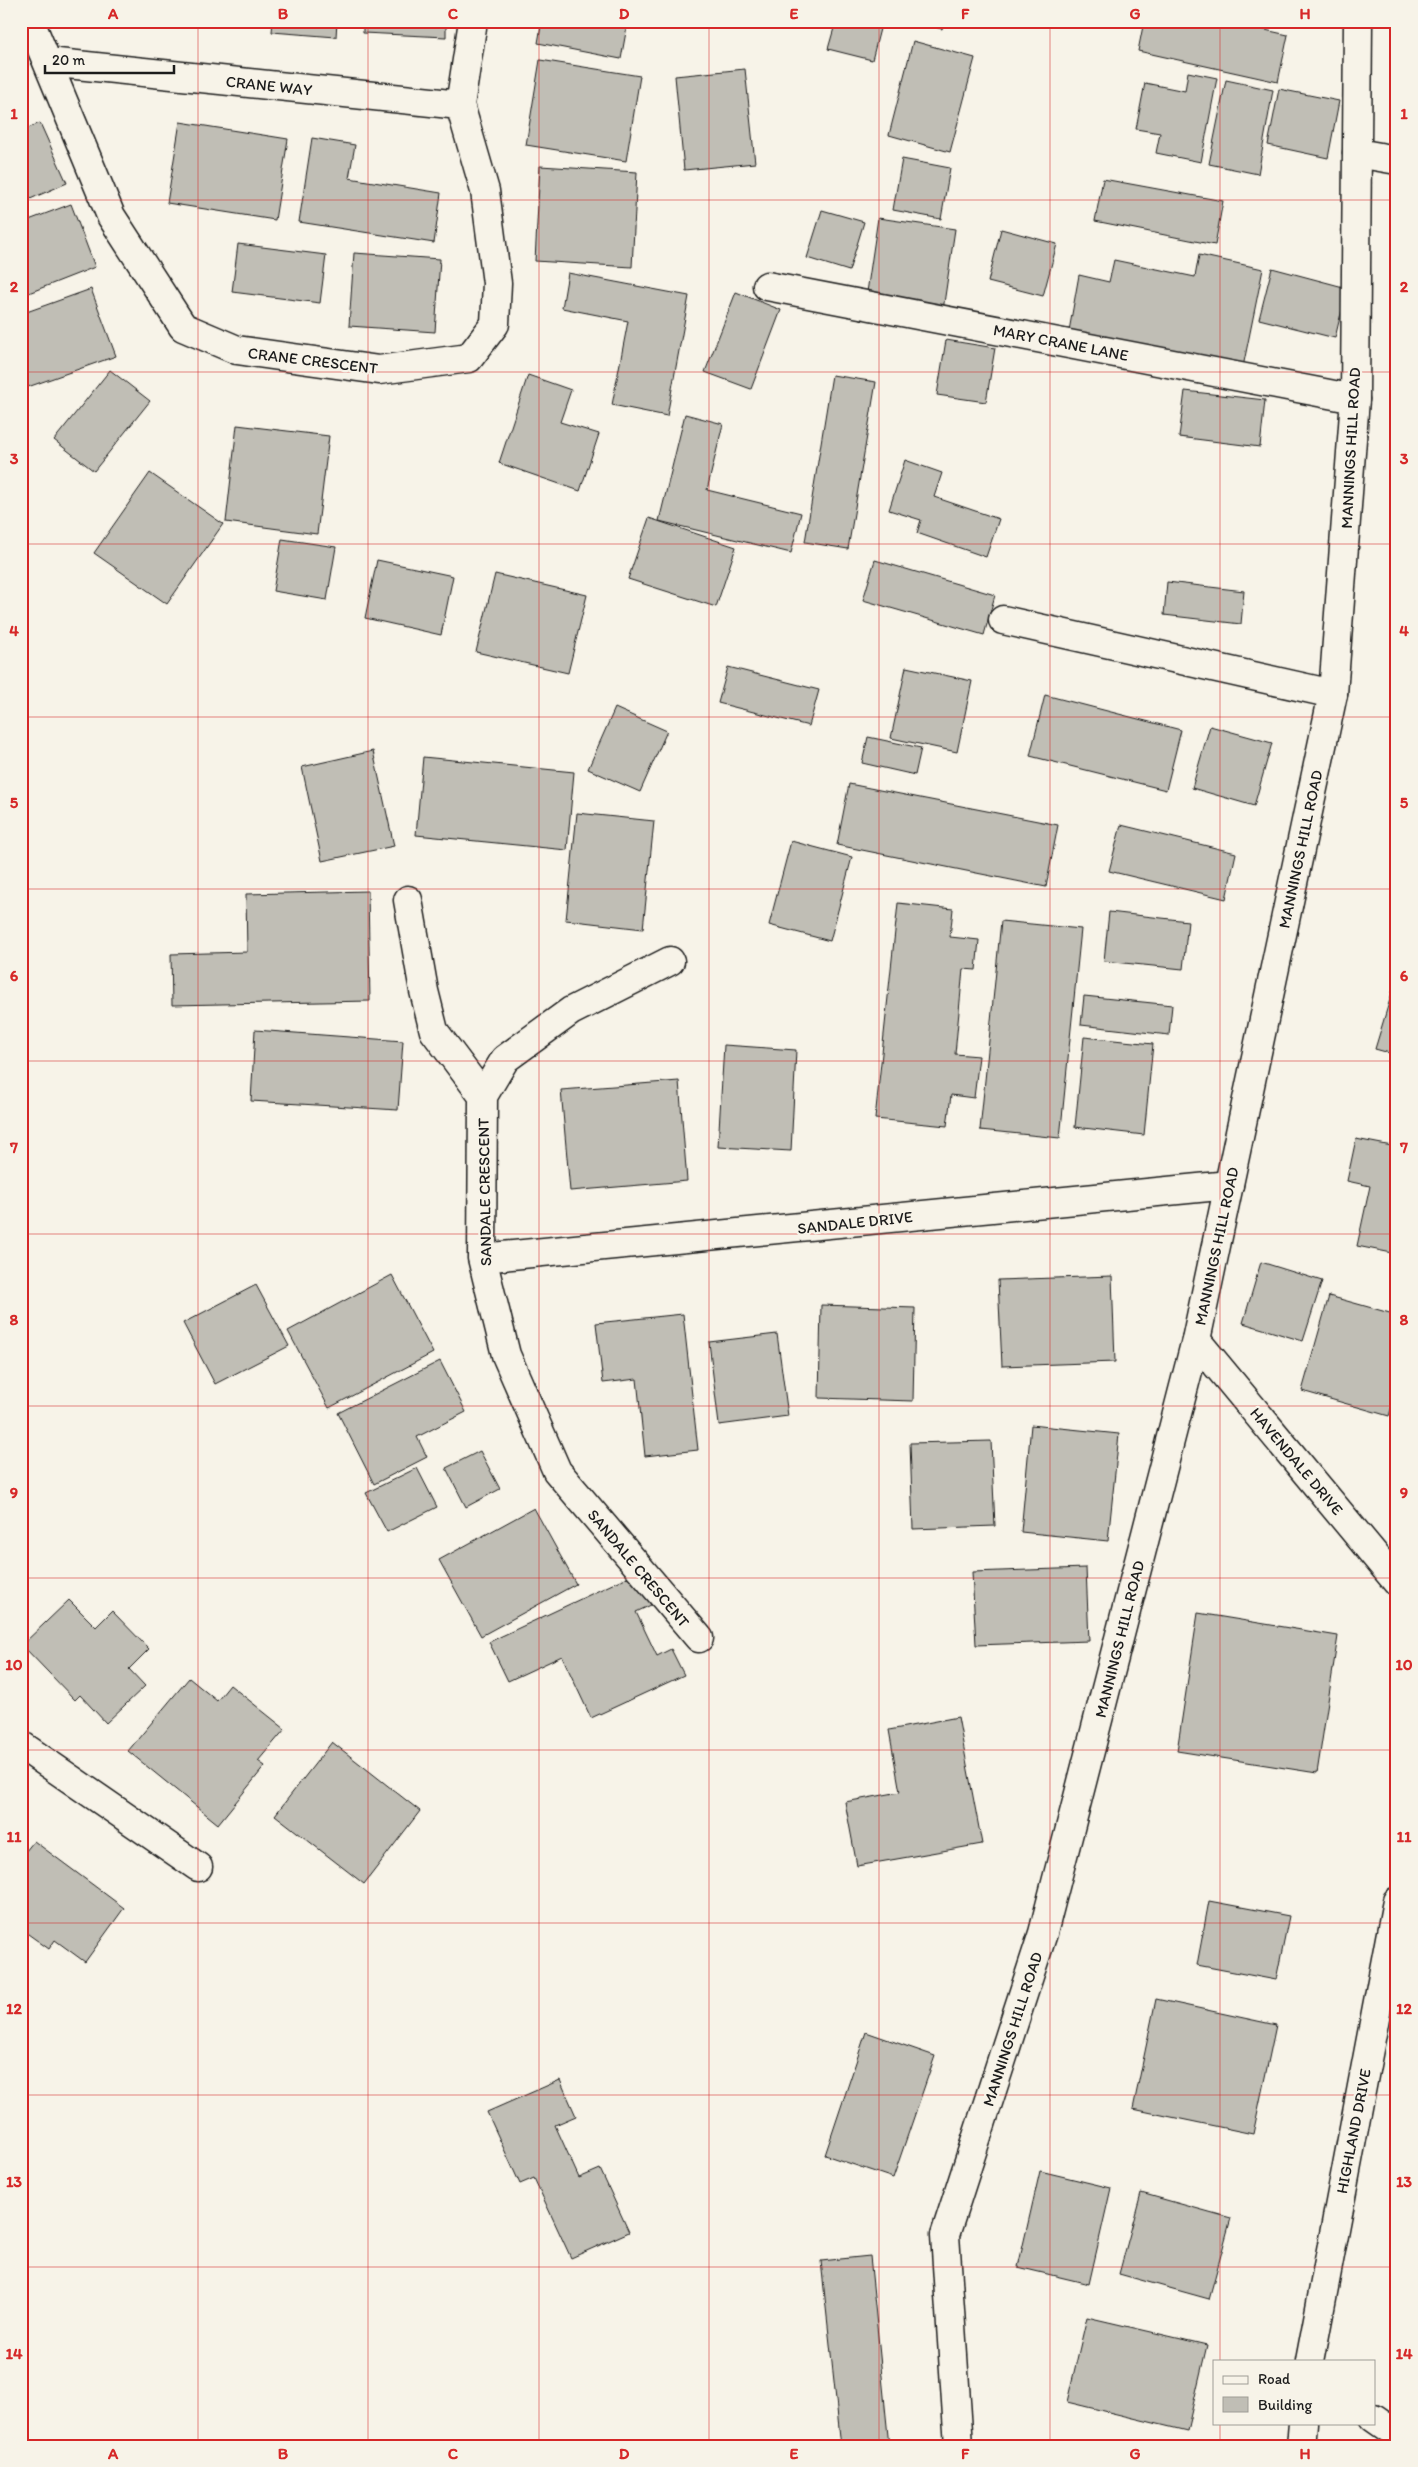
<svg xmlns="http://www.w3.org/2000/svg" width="1418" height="2467" viewBox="0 0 1418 2467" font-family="Itim,sans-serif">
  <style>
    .building { fill: #c0beb5; stroke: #1c1c1c }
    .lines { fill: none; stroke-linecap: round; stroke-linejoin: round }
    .minor-casing { stroke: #1c1c1c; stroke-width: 31 }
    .major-casing { stroke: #1c1c1c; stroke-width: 31 }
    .minor { stroke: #f7f3e8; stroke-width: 28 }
    .major { stroke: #f7f3e8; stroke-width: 28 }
    .grid { fill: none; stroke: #d62828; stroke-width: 1; stroke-opacity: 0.55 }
    .labels { text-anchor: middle; stroke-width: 4.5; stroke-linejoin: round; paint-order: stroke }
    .street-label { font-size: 16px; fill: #1c1c1c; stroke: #f7f3e8 }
    .neatline { fill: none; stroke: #d62828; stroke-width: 2 }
    .grid-label { font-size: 16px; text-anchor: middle; font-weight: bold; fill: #d62828 }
  </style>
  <rect width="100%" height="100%" fill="#f7f3e8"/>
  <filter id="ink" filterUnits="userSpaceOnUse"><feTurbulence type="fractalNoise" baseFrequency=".02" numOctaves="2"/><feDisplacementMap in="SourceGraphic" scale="10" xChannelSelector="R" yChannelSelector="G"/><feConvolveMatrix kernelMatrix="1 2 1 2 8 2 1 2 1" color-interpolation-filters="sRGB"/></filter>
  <g filter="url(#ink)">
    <!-- building -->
    <path class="building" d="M 273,21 L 337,21 L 336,37 L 272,32 Z
      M 363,21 L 446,21 L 446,37 L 363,33 Z
      M 542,21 L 628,21 L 621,59 L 538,43 Z
      M 836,21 L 882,21 L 872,60 L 828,49 Z
      M 912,21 L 944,21 L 942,29 Z
      M 1144,21 L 1224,21 L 1288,35 L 1278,82 L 1138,51 Z
      M 913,41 L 975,58 L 950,152 L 889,135 Z
      M 540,60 L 640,76 L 626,161 L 526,145 Z
      M 745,69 L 755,163 L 684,170 L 675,76 Z
      M 1188,72 L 1217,78 L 1201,162 L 1156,153 L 1160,133 L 1136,129 L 1145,83 L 1185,91 Z
      M 1226,80 L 1273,90 L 1258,174 L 1209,164 Z
      M 1279,89 L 1339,101 L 1328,158 L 1268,145 Z
      M 180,122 L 288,139 L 275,220 L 167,203 Z
      M 40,123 L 67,183 L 21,203 L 21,131 Z
      M 312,138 L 355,145 L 349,178 L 441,193 L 434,243 L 299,222 Z
      M 902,159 L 950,168 L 941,219 L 893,210 Z
      M 540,166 L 637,172 L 632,267 L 535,261 Z
      M 1103,179 L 1223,201 L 1215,245 L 1095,221 Z
      M 71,204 L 95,267 L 21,296 L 21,223 Z
      M 822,210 L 864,222 L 849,271 L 807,258 Z
      M 878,218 L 955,229 L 943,310 L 866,299 Z
      M 1001,229 L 1057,244 L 1043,296 L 988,282 Z
      M 238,244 L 326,255 L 320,303 L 232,292 Z
      M 354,253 L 440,259 L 435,332 L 349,326 Z
      M 1199,255 L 1263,269 L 1243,367 L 1069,331 L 1079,275 L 1109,282 L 1114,260 L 1195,277 Z
      M 1272,268 L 1347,288 L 1335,338 L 1259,319 Z
      M 568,273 L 689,296 L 667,416 L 612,405 L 628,321 L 562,308 Z
      M 91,289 L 116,356 L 22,389 L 21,314 Z
      M 736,292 L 781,310 L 751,389 L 705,372 Z
      M 946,340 L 995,348 L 986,402 L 937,395 Z
      M 110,370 L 150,401 L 94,471 L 54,440 Z
      M 528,375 L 571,390 L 560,422 L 599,434 L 580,491 L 499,463 Z
      M 832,375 L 876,382 L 848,549 L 805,542 Z
      M 1185,391 L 1265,400 L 1260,447 L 1179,437 Z
      M 685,414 L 723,424 L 707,490 L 801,513 L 791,553 L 659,521 Z
      M 237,425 L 329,436 L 317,534 L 226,522 Z
      M 905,460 L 942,473 L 934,497 L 999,519 L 986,557 L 917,533 L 921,520 L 889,510 Z
      M 150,473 L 223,524 L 167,604 L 94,553 Z
      M 649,518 L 736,547 L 716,607 L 628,579 Z
      M 282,539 L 336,547 L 327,600 L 273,591 Z
      M 377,560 L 453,576 L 441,635 L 365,618 Z
      M 875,560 L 995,595 L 984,635 L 863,600 Z
      M 495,574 L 587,595 L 568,673 L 476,652 Z
      M 1167,582 L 1244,591 L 1241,624 L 1164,615 Z
      M 728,667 L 819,690 L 809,726 L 718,703 Z
      M 906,667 L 972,681 L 957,752 L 891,738 Z
      M 1045,695 L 1181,730 L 1166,790 L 1030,756 Z
      M 615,708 L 667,731 L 640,792 L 588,769 Z
      M 1210,726 L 1272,743 L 1254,806 L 1192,788 Z
      M 868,737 L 921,748 L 915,775 L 862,763 Z
      M 373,751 L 394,846 L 322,861 L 302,767 Z
      M 423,757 L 574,772 L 567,850 L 416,835 Z
      M 849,784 L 1058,825 L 1046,887 L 837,845 Z
      M 577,813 L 654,821 L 643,929 L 566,920 Z
      M 1121,825 L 1236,853 L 1226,899 L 1109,871 Z
      M 791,841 L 852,857 L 830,941 L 769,925 Z
      M 368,891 L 370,1001 L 172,1005 L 171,954 L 247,952 L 246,894 Z
      M 898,903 L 953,909 L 950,937 L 979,940 L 976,970 L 963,969 L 955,1054 L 979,1056 L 974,1098 L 951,1095 L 947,1126 L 875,1119 Z
      M 1109,912 L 1188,921 L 1183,969 L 1104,961 Z
      M 1001,921 L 1081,929 L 1060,1138 L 980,1130 Z
      M 1397,976 L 1397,1055 L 1375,1049 Z
      M 1084,996 L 1172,1005 L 1169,1035 L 1081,1025 Z
      M 255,1030 L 403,1041 L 398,1110 L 251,1101 Z
      M 1084,1037 L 1153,1044 L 1144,1135 L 1075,1127 Z
      M 724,1045 L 796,1050 L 791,1151 L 718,1147 Z
      M 679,1081 L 687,1181 L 570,1191 L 561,1090 Z
      M 1356,1139 L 1397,1147 L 1397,1254 L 1357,1246 L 1370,1186 L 1347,1181 Z
      M 1261,1262 L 1322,1281 L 1303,1341 L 1243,1323 Z
      M 392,1275 L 433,1353 L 329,1408 L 288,1331 Z
      M 1112,1276 L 1115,1362 L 1002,1366 L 998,1280 Z
      M 256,1285 L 289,1346 L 215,1384 L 183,1323 Z
      M 1329,1296 L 1397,1315 L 1397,1389 L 1389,1416 L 1302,1391 Z
      M 821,1305 L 915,1308 L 913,1401 L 819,1398 Z
      M 683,1314 L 698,1450 L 645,1456 L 637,1379 L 603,1383 L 596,1323 Z
      M 777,1334 L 788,1416 L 719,1425 L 709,1342 Z
      M 440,1361 L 466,1412 L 417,1437 L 427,1457 L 374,1484 L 338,1413 Z
      M 1031,1425 L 1119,1434 L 1108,1541 L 1021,1532 Z
      M 991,1441 L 995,1526 L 913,1529 L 910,1443 Z
      M 480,1451 L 500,1489 L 466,1507 L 446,1468 Z
      M 417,1468 L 437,1507 L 387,1532 L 366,1493 Z
      M 534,1508 L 576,1584 L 481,1636 L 439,1560 Z
      M 1086,1568 L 1089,1641 L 976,1645 L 972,1572 Z
      M 636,1573 L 651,1605 L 636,1612 L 657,1656 L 671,1649 L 684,1675 L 591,1718 L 562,1656 L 508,1681 L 489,1642 Z
      M 69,1600 L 96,1627 L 112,1611 L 149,1649 L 129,1669 L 145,1686 L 106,1723 L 80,1695 L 75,1700 L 22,1645 Z
      M 1198,1613 L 1338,1636 L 1317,1773 L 1177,1751 Z
      M 189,1678 L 217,1701 L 230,1685 L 285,1729 L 258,1761 L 265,1766 L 218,1824 L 128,1751 Z
      M 958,1717 L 982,1844 L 857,1866 L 845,1802 L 900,1792 L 889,1730 Z
      M 332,1742 L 420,1811 L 364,1884 L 275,1815 Z
      M 34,1841 L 124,1908 L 85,1962 L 55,1940 L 49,1949 L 21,1929 L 21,1857 Z
      M 1209,1901 L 1289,1916 L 1276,1980 L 1197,1965 Z
      M 1156,1999 L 1276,2025 L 1253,2134 L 1133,2109 Z
      M 866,2032 L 935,2056 L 893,2178 L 825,2155 Z
      M 560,2080 L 576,2116 L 555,2125 L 579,2178 L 600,2169 L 629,2232 L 571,2258 L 534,2178 L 520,2184 L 487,2112 Z
      M 1040,2171 L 1111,2188 L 1089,2284 L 1018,2267 Z
      M 1141,2193 L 1231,2218 L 1209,2299 L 1119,2274 Z
      M 870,2256 L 889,2446 L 841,2446 L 821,2261 Z
      M 1087,2317 L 1207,2345 L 1187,2431 L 1067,2402 Z"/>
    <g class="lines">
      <defs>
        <path id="minor" d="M 30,21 L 111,216 L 183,327 L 237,350 L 379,370 L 469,358 L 495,324 L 497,283 L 485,191 L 460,105 L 473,21
          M 48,62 L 460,105
          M 1357,153 L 1397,160
          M 767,286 L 1355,399
          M 1003,620 L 1333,694
          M 408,900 L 424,991 L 434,1031 L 483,1096
          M 670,961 L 571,1011 L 505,1059 L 483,1096 L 482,1258 L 506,1355 L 557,1471 L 699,1638
          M 482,1258 L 1229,1185
          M 1196,1340 L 1397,1582
          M 21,1745 L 198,1867
          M 1310,2361 L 1397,1901
          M 1374,2418 L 1397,2434
          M 1301,2446 L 1303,2423"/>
        <path id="major" d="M 959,2446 L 945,2235 L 1043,1933 L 1196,1340 L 1333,694 L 1355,399 L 1358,21"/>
      </defs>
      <!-- minor casing -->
      <use href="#minor" class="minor-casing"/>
      <!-- major casing -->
      <use href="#major" class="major-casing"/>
      <!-- minor -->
      <use href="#minor" class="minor"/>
      <!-- major -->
      <use href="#major" class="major"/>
    </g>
  </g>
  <!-- grid -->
  <path class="grid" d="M 198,21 L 198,2446M 368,21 L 368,2446M 539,21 L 539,2446M 709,21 L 709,2446M 879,21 L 879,2446M 1050,21 L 1050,2446M 1220,21 L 1220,2361M 21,200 L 1397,200M 21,372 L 1397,372M 21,544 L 1397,544M 21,717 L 1397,717M 21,889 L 1397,889M 21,1061 L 1397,1061M 21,1234 L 1397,1234M 21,1406 L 1397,1406M 21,1578 L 1397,1578M 21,1750 L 1397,1750M 21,1923 L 1397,1923M 21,2095 L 1397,2095M 21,2267 L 1397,2267M 1220,2423 L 1220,2446"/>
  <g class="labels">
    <!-- street labels -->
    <g class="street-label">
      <text transform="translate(269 85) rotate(6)" y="6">CRANE WAY</text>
      <text transform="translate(1061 342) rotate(11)" y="6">MARY CRANE LANE</text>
      <text transform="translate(313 360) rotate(7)" y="6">CRANE CRESCENT</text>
      <text transform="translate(1350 448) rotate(-87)" y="6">MANNINGS HILL ROAD</text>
      <text transform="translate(1300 849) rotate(-78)" y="6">MANNINGS HILL ROAD</text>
      <text transform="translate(484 1192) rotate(-91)" y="6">SANDALE CRESCENT</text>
      <text transform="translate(855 1222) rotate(-6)" y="6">SANDALE DRIVE</text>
      <text transform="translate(1216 1246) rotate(-78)" y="6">MANNINGS HILL ROAD</text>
      <text transform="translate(1297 1461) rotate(50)" y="6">HAVENDALE DRIVE</text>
      <text transform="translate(639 1568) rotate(50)" y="6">SANDALE CRESCENT</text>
      <text transform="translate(1119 1639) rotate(-76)" y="6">MANNINGS HILL ROAD</text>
      <text transform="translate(1012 2029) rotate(-72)" y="6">MANNINGS HILL ROAD</text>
      <text transform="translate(1353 2131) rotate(-79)" y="6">HIGHLAND DRIVE</text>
    </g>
  </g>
  <!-- margin -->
  <rect width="1418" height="2467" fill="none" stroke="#f7f3e8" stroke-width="55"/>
  <!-- legend -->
  <rect x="1213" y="2360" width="162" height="65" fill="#f7f3e8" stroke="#9f9d96"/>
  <rect x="1223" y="2376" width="25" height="8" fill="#f7f3e8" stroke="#9f9d96"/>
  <text x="1258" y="2384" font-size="15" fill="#1c1c1c">Road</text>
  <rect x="1223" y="2397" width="25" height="15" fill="#c0beb5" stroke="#9f9d96"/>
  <text x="1258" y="2410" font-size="15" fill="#1c1c1c">Building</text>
  <!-- scale -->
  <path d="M45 65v8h129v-8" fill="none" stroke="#1c1c1c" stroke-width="2.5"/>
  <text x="52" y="65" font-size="15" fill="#1c1c1c" stroke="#f7f3e8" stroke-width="4" paint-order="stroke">20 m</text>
  <rect x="28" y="28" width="1362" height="2412" class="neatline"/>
  <g class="grid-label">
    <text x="113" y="19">A</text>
    <text x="283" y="19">B</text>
    <text x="453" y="19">C</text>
    <text x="624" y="19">D</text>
    <text x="794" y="19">E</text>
    <text x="965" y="19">F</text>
    <text x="1135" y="19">G</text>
    <text x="1305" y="19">H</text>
    <text x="14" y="119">1</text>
    <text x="1404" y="119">1</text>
    <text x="14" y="292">2</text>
    <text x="1404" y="292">2</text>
    <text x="14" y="464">3</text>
    <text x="1404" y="464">3</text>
    <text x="14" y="636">4</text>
    <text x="1404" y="636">4</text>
    <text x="14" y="808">5</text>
    <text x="1404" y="808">5</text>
    <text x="14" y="981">6</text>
    <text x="1404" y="981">6</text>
    <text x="14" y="1153">7</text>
    <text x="1404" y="1153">7</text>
    <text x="14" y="1325">8</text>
    <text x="1404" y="1325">8</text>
    <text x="14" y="1498">9</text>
    <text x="1404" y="1498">9</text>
    <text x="14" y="1670">10</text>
    <text x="1404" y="1670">10</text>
    <text x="14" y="1842">11</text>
    <text x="1404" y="1842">11</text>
    <text x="14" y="2014">12</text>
    <text x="1404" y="2014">12</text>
    <text x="14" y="2187">13</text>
    <text x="1404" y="2187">13</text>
    <text x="14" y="2359">14</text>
    <text x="1404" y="2359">14</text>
    <text x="113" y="2459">A</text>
    <text x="283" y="2459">B</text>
    <text x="453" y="2459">C</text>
    <text x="624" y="2459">D</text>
    <text x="794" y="2459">E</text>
    <text x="965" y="2459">F</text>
    <text x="1135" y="2459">G</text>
    <text x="1305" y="2459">H</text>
  </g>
</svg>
